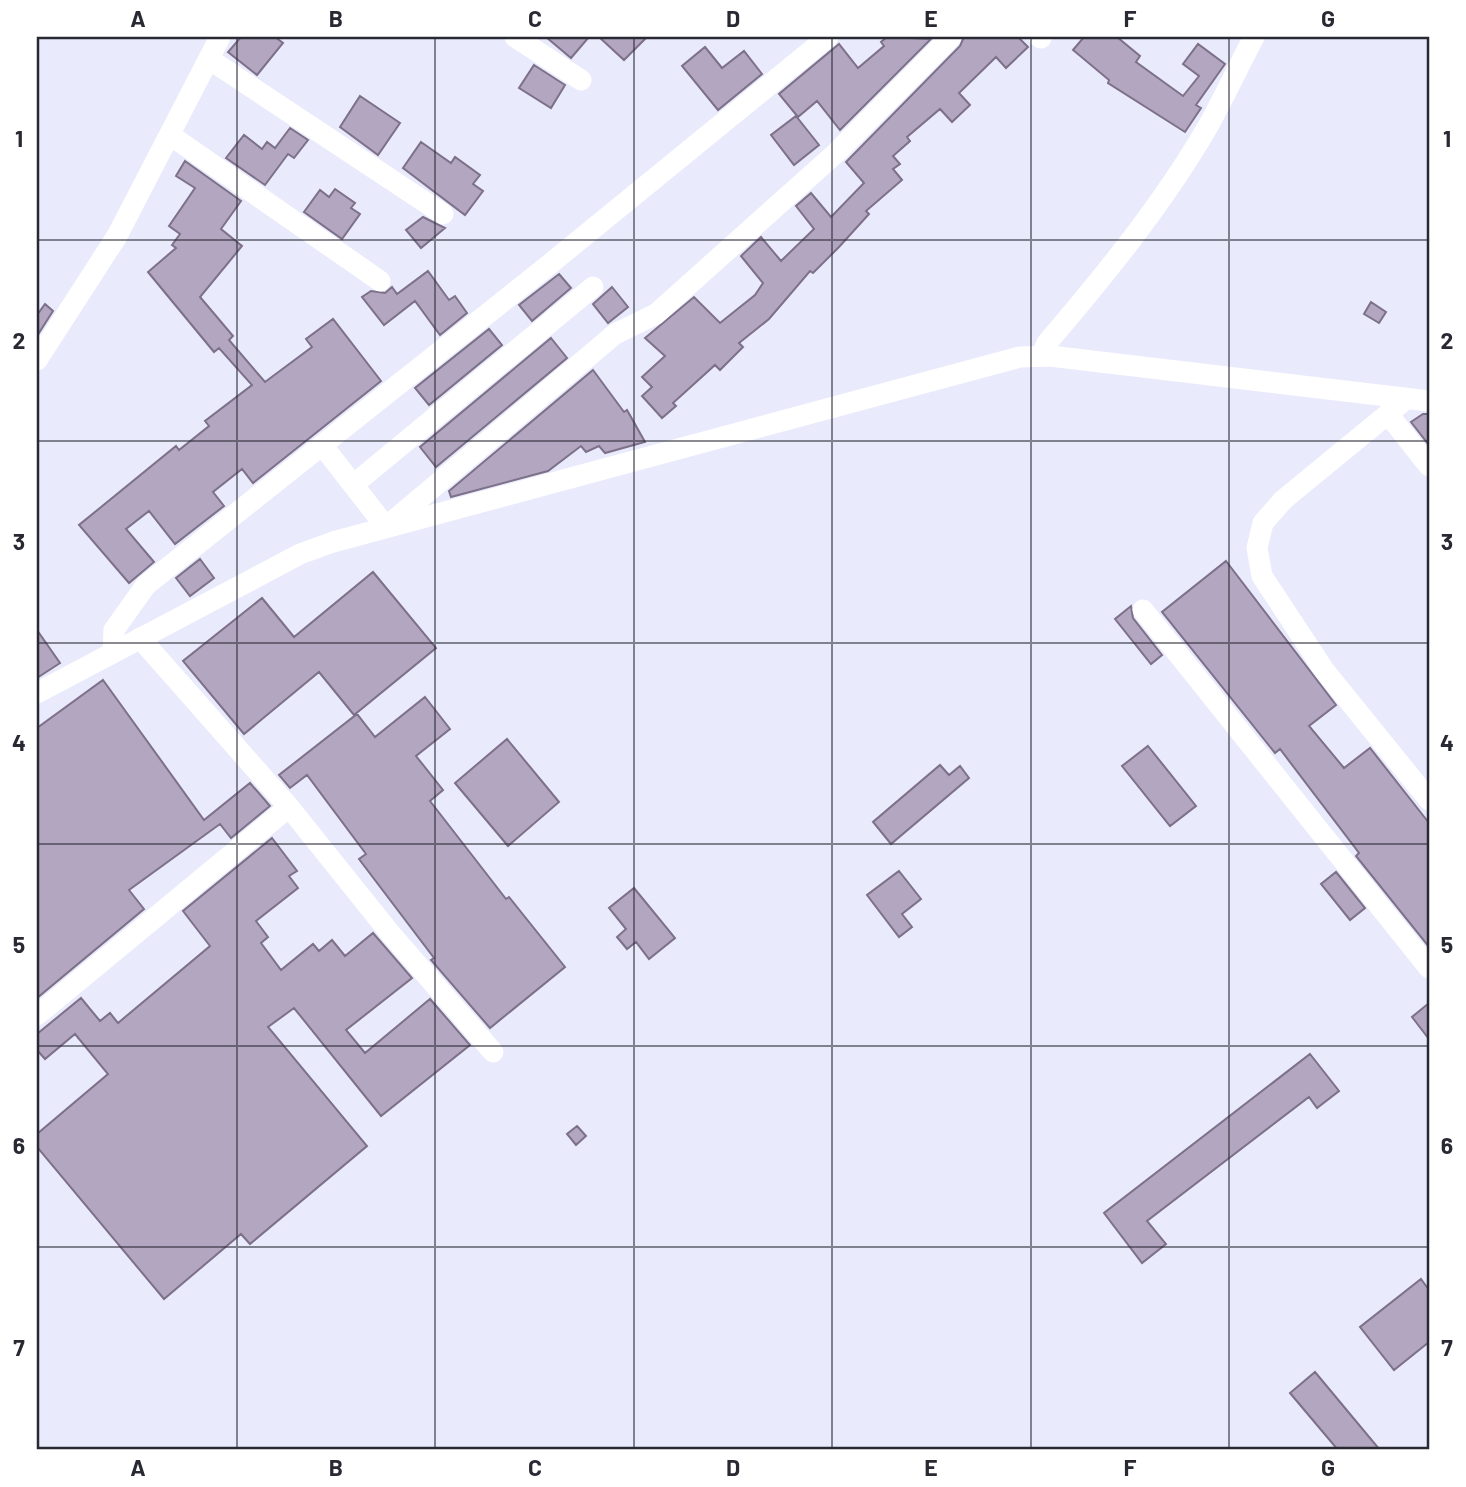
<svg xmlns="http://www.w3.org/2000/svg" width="1466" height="1487" viewBox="0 0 1466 1487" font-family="Barlow,sans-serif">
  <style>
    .building { fill: #b3a6c0; stroke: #7d7089; stroke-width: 2 }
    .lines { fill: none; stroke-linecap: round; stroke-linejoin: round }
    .minor { stroke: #fff; stroke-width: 21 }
    .grid { fill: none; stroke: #292934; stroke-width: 2; stroke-opacity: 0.55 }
    .neatline { fill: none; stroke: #292934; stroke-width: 2.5 }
    .grid-label { font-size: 23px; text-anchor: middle; font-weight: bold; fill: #292934 }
  </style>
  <rect width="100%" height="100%" fill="#e9eafc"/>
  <!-- building -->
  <path class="building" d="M 241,37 L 275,37 L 283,43 L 257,75 L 228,52 Z
    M 546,37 L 589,37 L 571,58 Z
    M 599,37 L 647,37 L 624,60 Z
    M 887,37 L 931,39 L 840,130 L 817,101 L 798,117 L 779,94 L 839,44 L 858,68 L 884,46 L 881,42 Z
    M 964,37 L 1018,37 L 1028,47 L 1006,68 L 996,57 L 959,93 L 970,105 L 952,122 L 940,109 L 907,137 L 910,141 L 893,156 L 900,164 L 893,169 L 902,180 L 866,211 L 869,214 L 839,247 L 813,273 L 810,271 L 769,319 L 739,343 L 743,347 L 720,370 L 715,365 L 673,403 L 676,406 L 662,418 L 642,396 L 652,387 L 642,377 L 665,356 L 645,338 L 694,297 L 720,323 L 755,295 L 763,283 L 741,256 L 761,237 L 781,261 L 814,229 L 796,206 L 811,193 L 831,217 L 864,183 L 846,162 L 960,46 Z
    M 1084,37 L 1117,37 L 1140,56 L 1136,62 L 1183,96 L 1199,76 L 1183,64 L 1198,44 L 1225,64 L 1196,105 L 1201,108 L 1185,132 L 1108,83 L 1109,80 L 1073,50 Z
    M 705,47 L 722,68 L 744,51 L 762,74 L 718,110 L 682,66 Z
    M 534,65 L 565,85 L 551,108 L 519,88 Z
    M 360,96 L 400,123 L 378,155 L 340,127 Z
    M 796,116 L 819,145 L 794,165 L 771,135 Z
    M 290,128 L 308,140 L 294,158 L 288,154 L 265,185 L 226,158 L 244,135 L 262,149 L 267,142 L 275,148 Z
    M 421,142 L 451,163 L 455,157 L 480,175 L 473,184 L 483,191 L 465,215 L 403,168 Z
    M 185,161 L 241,201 L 221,229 L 242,246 L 200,297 L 233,336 L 229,340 L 265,382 L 312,347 L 306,339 L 333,319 L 381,381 L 253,483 L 242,469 L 213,492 L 224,506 L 175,544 L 149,511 L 126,529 L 154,562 L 129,583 L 79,525 L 176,446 L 179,450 L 209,426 L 205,421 L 252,385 L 219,348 L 214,352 L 148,272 L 176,248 L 172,245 L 180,234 L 169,226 L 195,188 L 176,176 Z
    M 335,189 L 355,203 L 351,208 L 360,214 L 342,239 L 304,212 L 320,190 L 329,197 Z
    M 423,217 L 445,228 L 421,248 L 406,230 Z
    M 428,271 L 449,300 L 455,296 L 467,313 L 440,335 L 415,301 L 384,325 L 362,297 L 371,291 L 385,293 L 392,287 L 397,294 Z
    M 559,274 L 571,288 L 532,321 L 519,305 Z
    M 612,287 L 628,307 L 608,323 L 593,304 Z
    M 1371,302 L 1386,312 L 1379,323 L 1364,314 Z
    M 45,304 L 53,311 L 37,336 L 37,315 Z
    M 489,329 L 502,345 L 429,405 L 415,388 Z
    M 551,338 L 567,358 L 436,467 L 420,447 Z
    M 593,370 L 624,412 L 627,410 L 645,442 L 605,453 L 599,446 L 586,452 L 581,446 L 548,471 L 451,497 L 449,491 Z
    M 1423,414 L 1429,414 L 1429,445 L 1411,422 Z
    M 200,559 L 214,578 L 190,596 L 176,578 Z
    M 1226,561 L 1336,705 L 1309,726 L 1344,768 L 1370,748 L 1429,823 L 1429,947 L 1356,856 L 1359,853 L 1280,749 L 1275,753 L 1162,612 Z
    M 373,572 L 436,648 L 354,715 L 319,672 L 244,734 L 183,661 L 262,598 L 294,637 Z
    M 1131,606 L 1133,618 L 1162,655 L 1151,664 L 1115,619 Z
    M 37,630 L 60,663 L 37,678 Z
    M 103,680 L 204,820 L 250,783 L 270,806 L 231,838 L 220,824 L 129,890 L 144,909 L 37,998 L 37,728 Z
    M 425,697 L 450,729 L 416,756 L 443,790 L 430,801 L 506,899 L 509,897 L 565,967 L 490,1028 L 431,960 L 434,958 L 359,859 L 366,854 L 307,775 L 290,788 L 279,775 L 357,714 L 375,737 Z
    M 507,739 L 559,802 L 508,846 L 455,783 Z
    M 1148,746 L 1196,806 L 1170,826 L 1122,766 Z
    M 940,765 L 949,775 L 960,766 L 969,778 L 891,844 L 873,822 Z
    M 272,838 L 297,871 L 289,876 L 298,888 L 256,921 L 268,937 L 261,943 L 281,970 L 313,944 L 319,951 L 332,940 L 345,956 L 373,933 L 412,978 L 346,1030 L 365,1053 L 430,999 L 470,1045 L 381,1116 L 294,1008 L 268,1027 L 367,1146 L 250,1244 L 241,1234 L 164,1299 L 37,1147 L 37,1134 L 108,1074 L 75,1034 L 45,1059 L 37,1050 L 37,1034 L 81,998 L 100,1021 L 110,1013 L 118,1023 L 210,946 L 183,911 Z
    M 899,871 L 921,899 L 902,914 L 912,927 L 899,937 L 867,895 Z
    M 1336,872 L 1365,908 L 1350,920 L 1321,884 Z
    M 634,888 L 675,938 L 649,959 L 636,942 L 627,949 L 617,937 L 626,929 L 609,908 Z
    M 1429,1003 L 1429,1039 L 1412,1017 Z
    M 1310,1054 L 1339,1091 L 1317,1108 L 1309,1097 L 1147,1221 L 1166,1244 L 1142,1263 L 1104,1213 Z
    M 577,1126 L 586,1136 L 576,1145 L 567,1134 Z
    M 1421,1279 L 1429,1290 L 1429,1342 L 1394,1370 L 1360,1327 Z
    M 1315,1372 L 1380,1450 L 1338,1450 L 1290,1393 Z"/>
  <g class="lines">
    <!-- minor -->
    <path class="minor" d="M 515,37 L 581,80
      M 1039,37 L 1041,38
      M 209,59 L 443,214
      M 170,135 L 380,281
      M 1042,355 L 1047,343 C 1105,275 1162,205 1207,128 C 1224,98 1238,67 1254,37
      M 37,360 L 117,236 L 220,37
      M 1405,400 L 1283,500 L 1263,523 L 1257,548 L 1262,576 L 1324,670 L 1429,800
      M 1388,414 L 1429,466
      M 322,445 L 386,527 L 615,334 L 656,314 L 836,153 L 951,37
      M 353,485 L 593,287
      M 1143,610 L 1429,968
      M 140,638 L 289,807 L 390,933 L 493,1052
      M 113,653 L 114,630 L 146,585 L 545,268 L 828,37
      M 37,693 L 300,554 L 333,542 L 1020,357 L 1050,356 L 1429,401
      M 37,1015 L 289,807"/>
  </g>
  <!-- grid -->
  <path class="grid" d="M 237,37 L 237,1450M 435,37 L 435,1450M 634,37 L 634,1450M 832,37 L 832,1450M 1031,37 L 1031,1450M 1229,37 L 1229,1450M 37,240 L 1429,240M 37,441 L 1429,441M 37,643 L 1429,643M 37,844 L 1429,844M 37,1046 L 1429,1046M 37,1247 L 1429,1247"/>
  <!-- border -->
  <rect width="1466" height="1487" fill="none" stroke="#ffffff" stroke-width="77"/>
  <rect x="38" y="38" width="1390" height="1410" class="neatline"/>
  <g class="grid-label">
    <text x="138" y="27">A</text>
    <text x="336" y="27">B</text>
    <text x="535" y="27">C</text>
    <text x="733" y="27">D</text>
    <text x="931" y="27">E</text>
    <text x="1130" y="27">F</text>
    <text x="1328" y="27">G</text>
    <text x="19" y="147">1</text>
    <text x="1447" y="147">1</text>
    <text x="19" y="349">2</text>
    <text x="1447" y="349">2</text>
    <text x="19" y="550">3</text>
    <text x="1447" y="550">3</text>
    <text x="19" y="751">4</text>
    <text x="1447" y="751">4</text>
    <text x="19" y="953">5</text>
    <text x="1447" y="953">5</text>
    <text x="19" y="1154">6</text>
    <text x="1447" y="1154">6</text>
    <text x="19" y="1356">7</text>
    <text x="1447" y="1356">7</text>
    <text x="138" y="1476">A</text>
    <text x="336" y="1476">B</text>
    <text x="535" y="1476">C</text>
    <text x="733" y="1476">D</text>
    <text x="931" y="1476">E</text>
    <text x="1130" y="1476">F</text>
    <text x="1328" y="1476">G</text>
  </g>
</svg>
